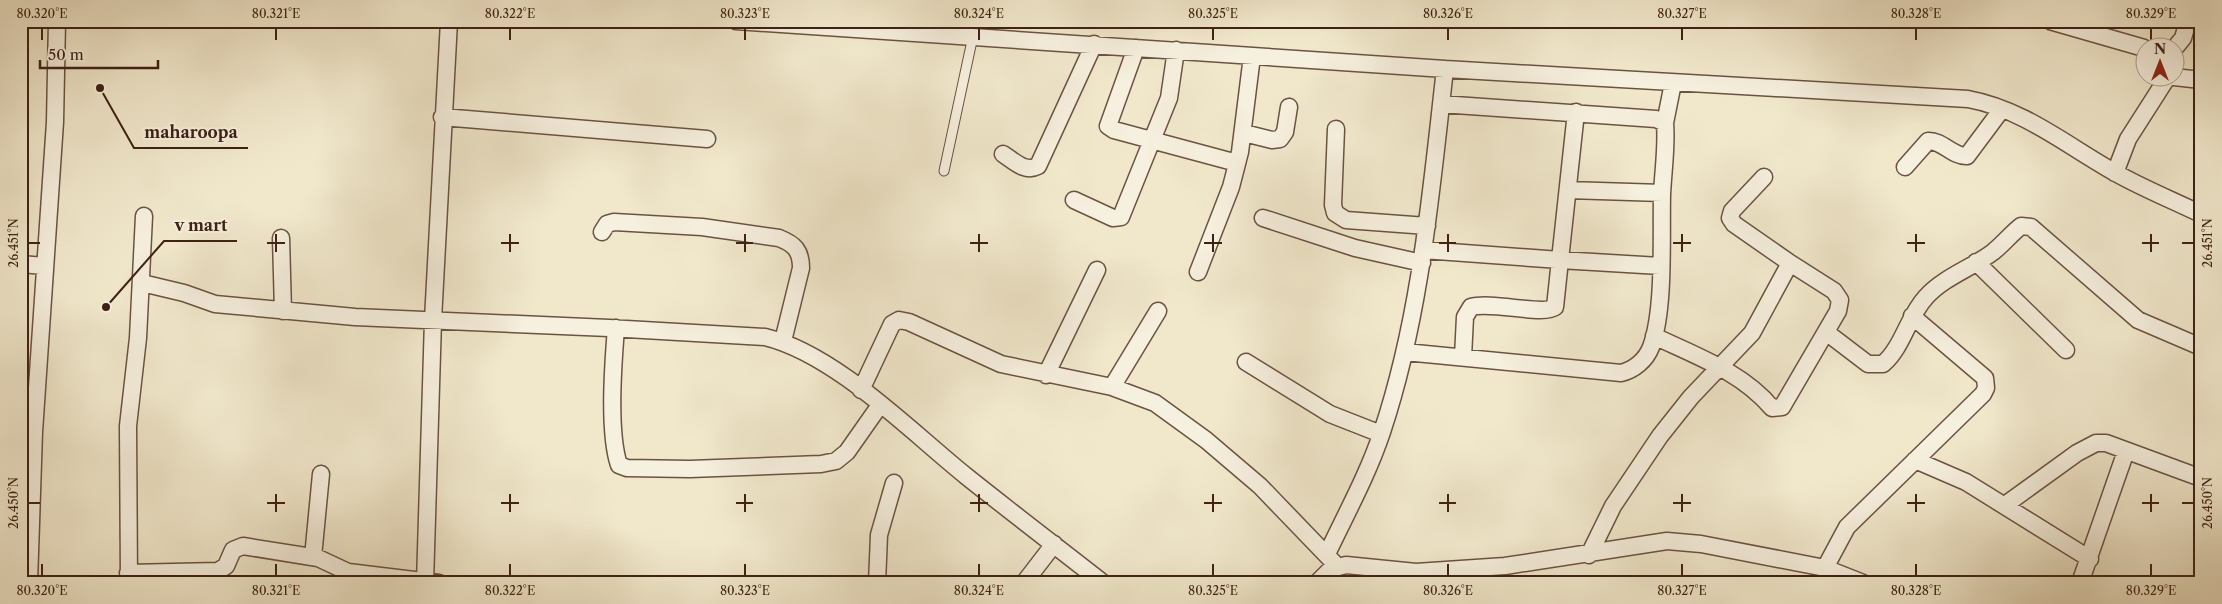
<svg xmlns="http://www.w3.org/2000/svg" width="2222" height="604" viewBox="0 0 2222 604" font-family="'Libre Caslon Text',serif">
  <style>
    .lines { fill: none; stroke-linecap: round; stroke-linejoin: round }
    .service-casing { stroke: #6b5342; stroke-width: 11 }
    .minor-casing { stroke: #6b5342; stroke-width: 19 }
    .service { stroke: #f6f0de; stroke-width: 9 }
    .minor { stroke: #f6f0de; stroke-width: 16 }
    .ticks { fill: none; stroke: #3e2114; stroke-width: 2 }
    .leader { fill: none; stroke: #3e2114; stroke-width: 2 }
    .callout-dot { fill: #3e2114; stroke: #f6f0de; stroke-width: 2 }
    .callout-label { font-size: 16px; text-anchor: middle; font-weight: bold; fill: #3e2114; stroke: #f6f0de; stroke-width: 4; stroke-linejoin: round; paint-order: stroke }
    .neatline { fill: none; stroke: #3e2114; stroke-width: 2 }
    .ticks-label { font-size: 12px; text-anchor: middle; fill: #3e2114 }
  </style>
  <rect width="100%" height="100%" fill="#f1e8cc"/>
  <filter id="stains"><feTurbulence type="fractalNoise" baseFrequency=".004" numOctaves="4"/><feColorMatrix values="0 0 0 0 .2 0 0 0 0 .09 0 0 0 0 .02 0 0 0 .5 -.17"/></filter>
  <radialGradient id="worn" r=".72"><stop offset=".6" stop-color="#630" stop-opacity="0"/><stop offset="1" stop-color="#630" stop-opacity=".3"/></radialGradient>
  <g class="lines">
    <defs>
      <path id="service" d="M 944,171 L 973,36"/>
      <path id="minor" d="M 736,21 L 1445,69 L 1968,99 C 2023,109 2066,145 2114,172 C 2142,188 2172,200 2201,214
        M 2050,21 L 2144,48
        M 1136,48 L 1108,126 L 1114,130 L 1237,163
        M 2174,49 L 2183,38 L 2188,21
        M 2174,77 L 2201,80
        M 442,117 L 707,139
        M 1665,123 L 1673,83
        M 1336,129 L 1333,205 L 1335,213 L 1346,220 L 1427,226
        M 1244,133 L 1272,140 L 1280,139 L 1285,132 L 1289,107
        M 1003,154 C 1014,161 1025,173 1038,166 L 1094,44
        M 1905,167 L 1928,141 C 1942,140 1953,157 1967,156 L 2002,109
        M 2115,173 L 2128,139 L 2167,78
        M 1568,190 L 1662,193
        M 1074,200 L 1113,218 L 1121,217 L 1169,98 L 1176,50
        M 1263,218 L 1355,248 L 1422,263
        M 602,232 L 607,224 L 614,222 L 702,227 L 779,238 C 794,244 801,250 801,268 L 783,341
        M 281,238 L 283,311
        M 1423,250 L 1560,260 L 1576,112
        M 1976,262 L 2066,350
        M 21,264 L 44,266
        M 1198,272 L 1231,187 L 1240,152 L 1252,56
        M 142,283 L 184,293 L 215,304 L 355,317 L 609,328 L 765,337 C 835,354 909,430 966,476 C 1011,512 1057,547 1103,583
        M 616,328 C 613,365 608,432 619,465 L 627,468 L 690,469 L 821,464 L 836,461 L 847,452 L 880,405
        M 1826,332 L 1868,364 L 1883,364 C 1903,347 1908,316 1926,297 C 1944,277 1972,268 1993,252 C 2003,244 2011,234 2021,226 L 2031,227 L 2138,320 L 2201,347
        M 1654,336 C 1696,356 1742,372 1772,408 L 1782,407 L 1838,311 L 1840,300 L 1834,291 L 1790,263
        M 1405,352 L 1621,373 C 1634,370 1646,360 1651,347 C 1665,309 1661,237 1662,195 C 1663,171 1667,147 1665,123 L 1656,119 L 1441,104
        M 1463,357 L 1465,317 L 1471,307 C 1492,301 1544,316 1555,307 L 1560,260 L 1660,266
        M 1246,362 L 1330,414 L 1381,434
        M 1046,375 L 1097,270
        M 1112,387 L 1158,311
        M 861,390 L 892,324 L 899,320 L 909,322 L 1001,364 L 1112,387 L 1155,403 L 1206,440 L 1260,486 L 1338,567
        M 1915,460 L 1966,482 L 2090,559
        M 2005,505 L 2077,453 L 2096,443 L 2106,443 L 2201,478
        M 1327,554 C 1346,514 1368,474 1382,432 C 1421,315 1431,191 1445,69
        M 1589,555 L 1613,506 L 1660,436 L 1691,397 L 1752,333 L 1790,263 L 1734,224 L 1730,218 L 1732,211 L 1764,177
        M 313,557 L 321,474
        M 1825,568 L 1847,527 L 1983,394 L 1986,388 L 1985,378 L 1912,316
        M 128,573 L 218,571 L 226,566 L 233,550 L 243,546 L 318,558 L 348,572 L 439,583
        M 29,583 L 34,432 L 55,122 L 57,21
        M 129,583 L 128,426 L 138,338 L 144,216
        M 425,583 L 433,320 L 449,21
        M 877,583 L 879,535 L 894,483
        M 1024,583 L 1054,544
        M 1317,583 L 1331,569 L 1346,565 L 1416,572 L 1505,566 L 1667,541 L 1701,544 L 1825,568 L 1863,583
        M 2080,583 L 2126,451"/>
    </defs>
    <!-- service casing -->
    <use href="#service" class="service-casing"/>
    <!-- minor casing -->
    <use href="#minor" class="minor-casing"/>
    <!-- service -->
    <use href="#service" class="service"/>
    <!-- minor -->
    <use href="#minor" class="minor"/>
  </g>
  <!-- ticks -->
  <path class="ticks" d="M 42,28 L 42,40M 276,28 L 276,40M 510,28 L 510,40M 745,28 L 745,40M 979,28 L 979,40M 1213,28 L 1213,40M 1448,28 L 1448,40M 1682,28 L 1682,40M 1916,28 L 1916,40M 2151,28 L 2151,40M 276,234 L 276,252M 510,234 L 510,252M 745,234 L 745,252M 979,234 L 979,252M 1213,234 L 1213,252M 1448,234 L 1448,252M 1682,234 L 1682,252M 1916,234 L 1916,252M 2151,234 L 2151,252M 28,243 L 40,243M 267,243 L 285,243M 501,243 L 519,243M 736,243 L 753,243M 970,243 L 988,243M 1204,243 L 1222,243M 1439,243 L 1456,243M 1673,243 L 1691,243M 1907,243 L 1925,243M 2142,243 L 2159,243M 2182,243 L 2194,243M 276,494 L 276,512M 510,494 L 510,512M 745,494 L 745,512M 979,494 L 979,512M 1213,494 L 1213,512M 1448,494 L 1448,512M 1682,494 L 1682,512M 1916,494 L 1916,512M 2151,494 L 2151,512M 28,503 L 40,503M 267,503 L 285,503M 501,503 L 519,503M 736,503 L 753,503M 970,503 L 988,503M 1204,503 L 1222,503M 1439,503 L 1456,503M 1673,503 L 1691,503M 1907,503 L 1925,503M 2142,503 L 2159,503M 2182,503 L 2194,503M 42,564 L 42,576M 276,564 L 276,576M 510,564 L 510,576M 745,564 L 745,576M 979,564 L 979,576M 1213,564 L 1213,576M 1448,564 L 1448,576M 1682,564 L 1682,576M 1916,564 L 1916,576M 2151,564 L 2151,576"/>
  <!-- callouts -->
  <path class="leader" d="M100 88L134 148H248M106 307L164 241H237"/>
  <g class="callout-dot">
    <circle cx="100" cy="88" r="5"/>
    <circle cx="106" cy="307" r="5"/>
  </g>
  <g class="callout-label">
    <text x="191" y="138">maharoopa</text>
    <text x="201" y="231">v mart</text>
  </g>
  <!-- margin -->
  <rect width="2222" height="604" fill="none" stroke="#f1e8cc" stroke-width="55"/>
  <!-- north arrow -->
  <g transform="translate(2160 62)"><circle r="24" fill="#f6f0de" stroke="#ac9d8d"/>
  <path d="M0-4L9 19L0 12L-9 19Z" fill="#8f2418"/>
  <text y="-8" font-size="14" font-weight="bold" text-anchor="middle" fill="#3e2114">N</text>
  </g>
  <!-- scale -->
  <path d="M40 60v8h118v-8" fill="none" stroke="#3e2114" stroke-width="2.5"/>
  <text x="48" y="60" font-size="15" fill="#3e2114" stroke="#f6f0de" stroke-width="4" paint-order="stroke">50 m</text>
  <rect x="28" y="28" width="2166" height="548" class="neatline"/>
  <g class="ticks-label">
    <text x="42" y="18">80.320°E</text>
    <text x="276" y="18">80.321°E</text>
    <text x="510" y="18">80.322°E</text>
    <text x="745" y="18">80.323°E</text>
    <text x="979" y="18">80.324°E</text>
    <text x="1213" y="18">80.325°E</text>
    <text x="1448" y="18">80.326°E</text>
    <text x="1682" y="18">80.327°E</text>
    <text x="1916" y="18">80.328°E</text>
    <text x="2151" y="18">80.329°E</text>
    <text transform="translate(14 243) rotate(-90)" y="4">26.451°N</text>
    <text transform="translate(2208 243) rotate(-90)" y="4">26.451°N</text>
    <text transform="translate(14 503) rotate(-90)" y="4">26.450°N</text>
    <text transform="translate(2208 503) rotate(-90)" y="4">26.450°N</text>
    <text x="42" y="595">80.320°E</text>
    <text x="276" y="595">80.321°E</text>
    <text x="510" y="595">80.322°E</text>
    <text x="745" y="595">80.323°E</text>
    <text x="979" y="595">80.324°E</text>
    <text x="1213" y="595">80.325°E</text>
    <text x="1448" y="595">80.326°E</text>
    <text x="1682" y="595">80.327°E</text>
    <text x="1916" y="595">80.328°E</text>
    <text x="2151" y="595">80.329°E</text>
  </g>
  <rect width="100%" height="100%" filter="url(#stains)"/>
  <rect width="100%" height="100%" fill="url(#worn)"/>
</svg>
